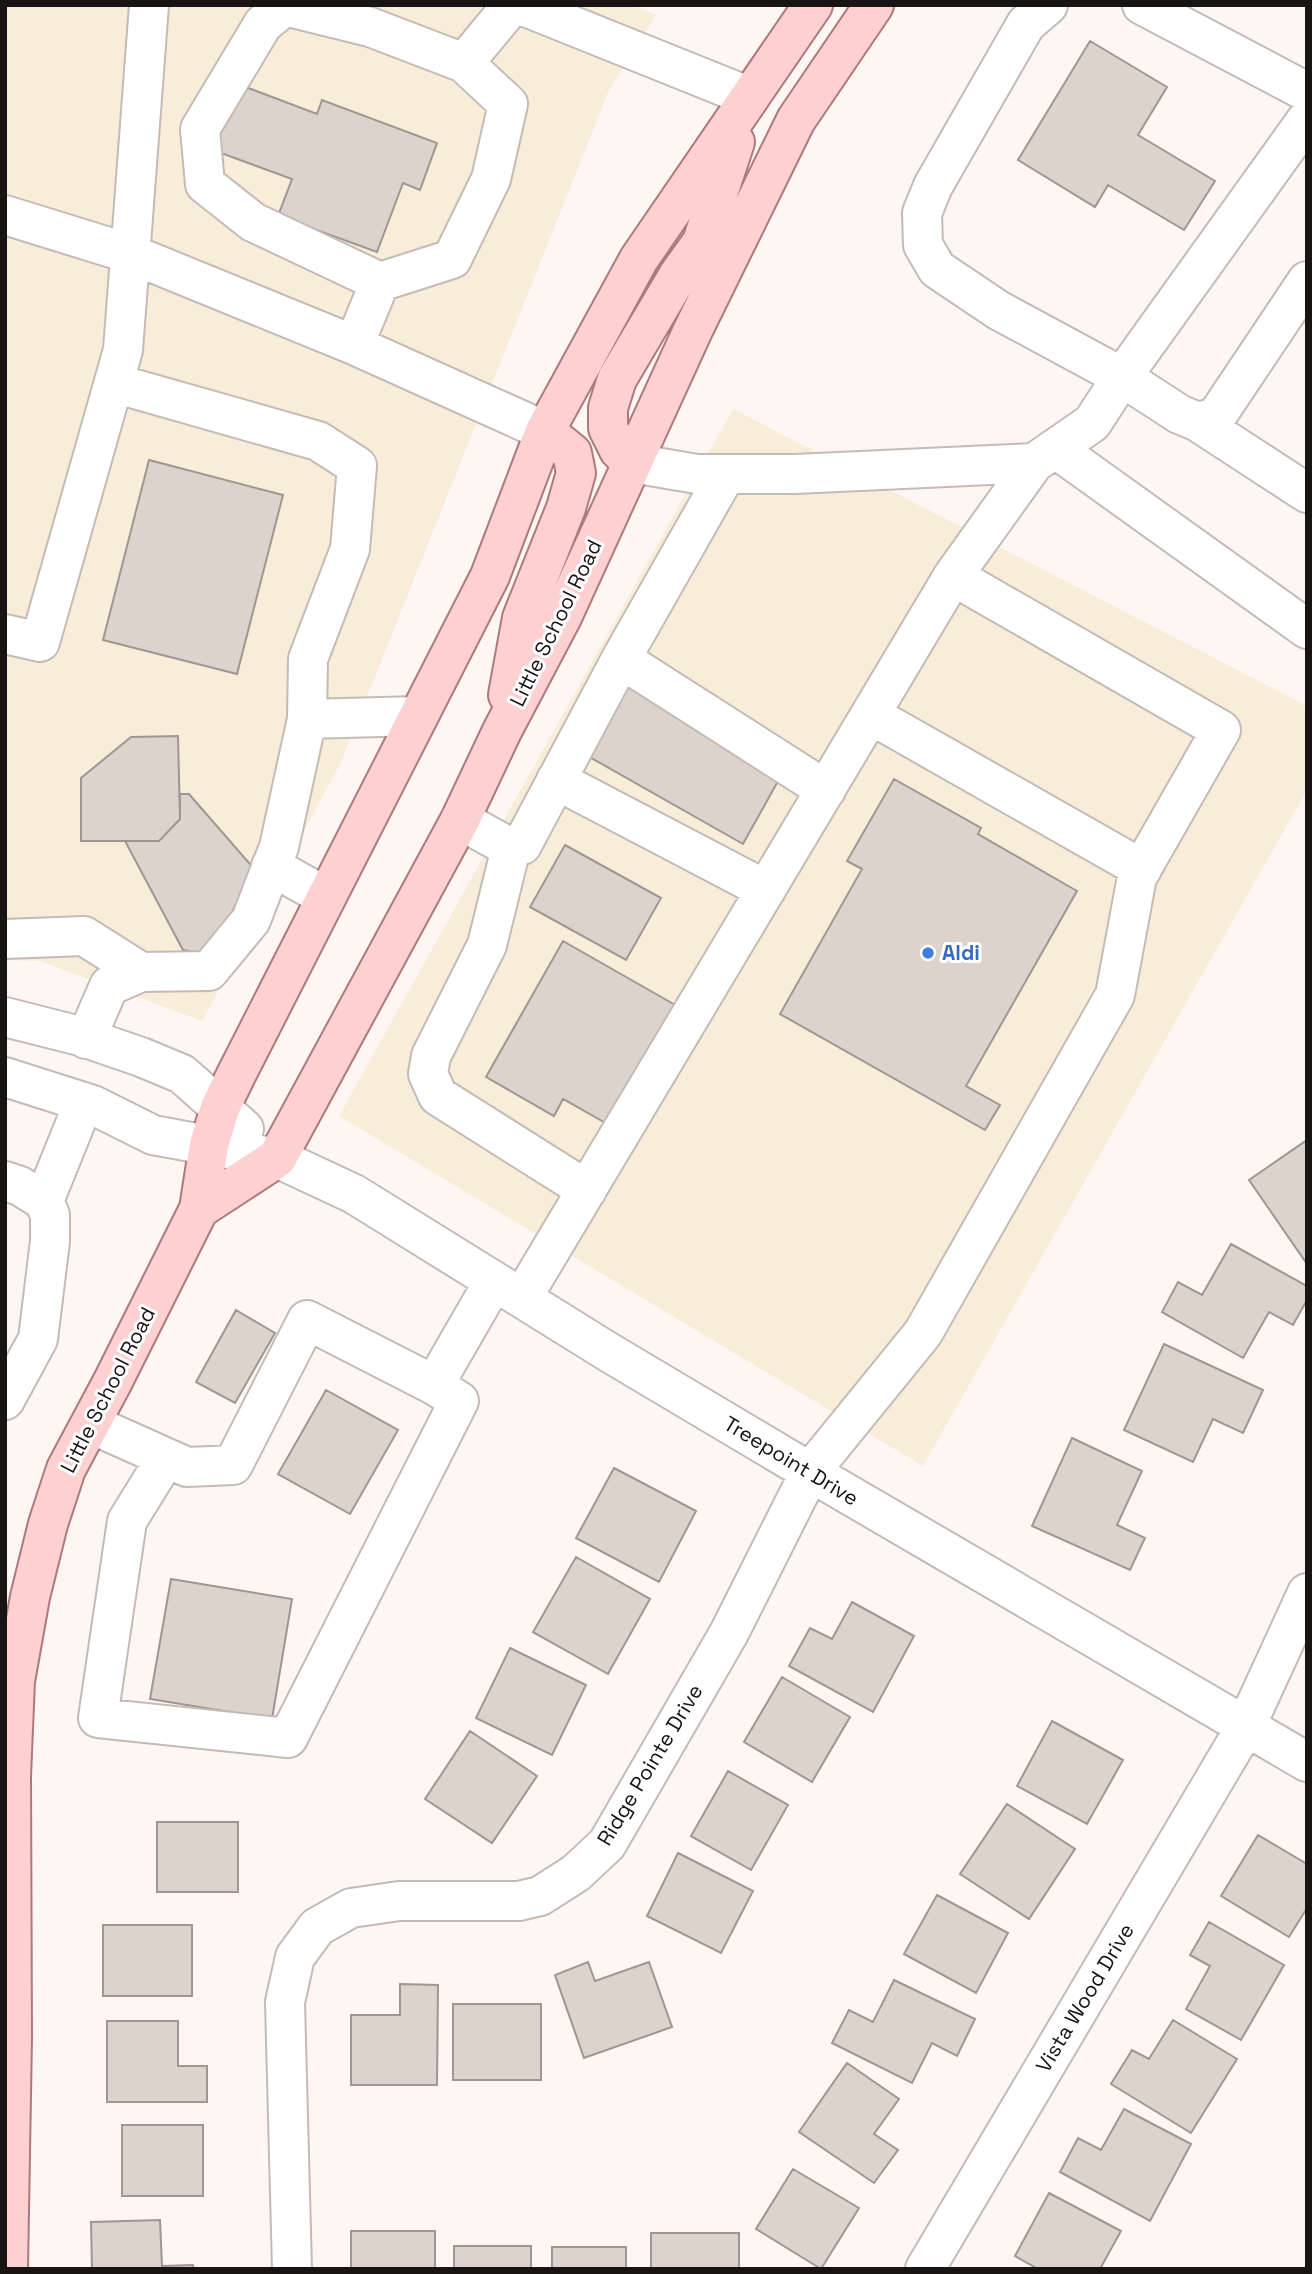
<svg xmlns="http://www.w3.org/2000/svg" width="1312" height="2274" viewBox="0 0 1312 2274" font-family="'Space Grotesk',sans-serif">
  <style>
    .commercial { fill: #f8edd8 }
    .building { fill: #dcd3cd; stroke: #9f9691; stroke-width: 2 }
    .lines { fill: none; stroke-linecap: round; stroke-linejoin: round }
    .minor-casing { stroke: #c4bbb6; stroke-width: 42 }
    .major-casing { stroke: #ac7a7c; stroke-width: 42 }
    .minor { stroke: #fff; stroke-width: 38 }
    .major { stroke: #fdd0d2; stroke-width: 38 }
    .shop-dot { fill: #3f7fe0; stroke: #fff; stroke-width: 2.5 }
    .labels { text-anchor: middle; stroke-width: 6; stroke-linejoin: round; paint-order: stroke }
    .street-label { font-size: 21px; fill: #181413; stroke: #fff }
    .shop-label { font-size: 21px; font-weight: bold; fill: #366cbe; stroke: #fff; text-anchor: start }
  </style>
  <rect width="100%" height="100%" fill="#fef6f2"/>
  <!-- commercial -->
  <path class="commercial" d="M 5,5 L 633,5 L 656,15 L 609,90 L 341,762 L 202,1021 L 40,961 L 5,960 Z
    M 733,409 L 1307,706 L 1307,790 L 923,1466 L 339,1116 Z"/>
  <!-- building -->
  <path class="building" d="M 1090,41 L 1167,87 L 1138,135 L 1215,181 L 1184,230 L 1108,185 L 1095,207 L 1018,160 Z
    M 235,83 L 317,114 L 322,100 L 437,143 L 420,190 L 403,183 L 377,252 L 278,216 L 292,179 L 210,149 Z
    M 149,460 L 283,495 L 237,674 L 103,640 Z
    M 626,686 L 782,774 L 743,844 L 586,755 Z
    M 178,736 L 180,819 L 159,841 L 81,841 L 81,778 L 131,737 Z
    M 894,779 L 981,828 L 978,834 L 1077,891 L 966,1086 L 1000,1105 L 985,1130 L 780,1014 L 862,869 L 847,861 Z
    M 180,794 L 189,794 L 256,871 L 207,954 L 183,950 L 125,841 L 159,841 L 180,819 Z
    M 565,845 L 661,898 L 626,960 L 530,907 Z
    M 563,941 L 677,1006 L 609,1125 L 563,1099 L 554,1116 L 486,1077 Z
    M 1307,1140 L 1307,1264 L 1249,1180 Z
    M 1231,1244 L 1307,1286 L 1307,1300 L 1293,1325 L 1269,1312 L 1243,1358 L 1162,1312 L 1178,1282 L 1202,1295 Z
    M 236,1310 L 275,1333 L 235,1403 L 196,1382 Z
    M 1164,1344 L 1263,1390 L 1243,1433 L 1213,1419 L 1193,1462 L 1124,1430 Z
    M 326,1390 L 398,1430 L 350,1514 L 278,1474 Z
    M 1072,1438 L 1142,1471 L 1117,1525 L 1145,1538 L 1130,1570 L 1032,1526 Z
    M 614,1468 L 696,1511 L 659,1582 L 576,1538 Z
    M 576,1557 L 650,1599 L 608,1674 L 533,1632 Z
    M 171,1579 L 292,1599 L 272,1719 L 150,1699 Z
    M 852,1602 L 914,1636 L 873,1712 L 789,1666 L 810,1628 L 832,1639 Z
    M 510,1648 L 586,1685 L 552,1755 L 476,1718 Z
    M 782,1677 L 850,1717 L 812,1782 L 744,1742 Z
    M 1052,1721 L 1123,1760 L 1087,1824 L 1017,1786 Z
    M 470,1731 L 537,1776 L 492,1843 L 425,1799 Z
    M 728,1771 L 788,1805 L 751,1870 L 691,1836 Z
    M 1007,1804 L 1075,1849 L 1029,1919 L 960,1874 Z
    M 157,1822 L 238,1822 L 238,1892 L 157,1892 Z
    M 1258,1835 L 1307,1864 L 1307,1908 L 1289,1937 L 1221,1896 Z
    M 678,1853 L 753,1891 L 721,1953 L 647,1916 Z
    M 937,1895 L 1008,1933 L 976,1993 L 904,1954 Z
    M 1209,1922 L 1284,1965 L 1241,2040 L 1186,2009 L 1210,1966 L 1190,1955 Z
    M 103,1925 L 192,1925 L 192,1996 L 103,1996 Z
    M 588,1962 L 595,1981 L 649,1962 L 672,2027 L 584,2058 L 555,1975 Z
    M 894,1980 L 975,2019 L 957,2056 L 932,2043 L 912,2083 L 832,2043 L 849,2010 L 873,2022 Z
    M 400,1984 L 438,1985 L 437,2085 L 351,2085 L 351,2015 L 400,2015 Z
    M 453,2004 L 541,2004 L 541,2080 L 453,2080 Z
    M 1173,2020 L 1237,2059 L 1191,2133 L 1111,2084 L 1132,2050 L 1149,2059 Z
    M 107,2021 L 178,2021 L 178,2066 L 207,2066 L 207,2102 L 107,2102 Z
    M 847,2063 L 899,2099 L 874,2134 L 898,2150 L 874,2183 L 799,2132 Z
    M 1124,2109 L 1191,2144 L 1150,2221 L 1060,2172 L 1078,2138 L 1101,2150 Z
    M 122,2125 L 203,2125 L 203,2196 L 122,2196 Z
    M 793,2169 L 859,2208 L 821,2269 L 756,2229 Z
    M 1049,2193 L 1121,2231 L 1100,2269 L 1038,2269 L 1015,2256 Z
    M 160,2220 L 162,2266 L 193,2265 L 194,2269 L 92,2269 L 91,2222 Z
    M 351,2231 L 435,2231 L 435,2269 L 351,2269 Z
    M 651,2233 L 739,2233 L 739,2269 L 651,2269 Z
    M 454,2246 L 531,2246 L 531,2269 L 454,2269 Z
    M 552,2247 L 626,2247 L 626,2269 L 552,2269 Z"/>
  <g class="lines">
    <defs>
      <path id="minor" d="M 521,5 L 750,97
        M 1048,5 L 1026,24 L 933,186 L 922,213 L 923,245 L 937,269 L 998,310 L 1122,377 L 1179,414 L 1198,422 L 1216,417 L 1307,281
        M 1142,5 L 1307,92
        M 285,6 L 370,27 L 464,63 L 508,104 L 491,179 L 452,259 L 380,282 L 253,222 L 205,184 L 200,129 L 263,24 Z
        M 464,63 L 512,5
        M 5,215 L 131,254 L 354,345 L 545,431
        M 354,345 L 380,282
        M 114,383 L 318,441 L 357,466 L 350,549 L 308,659 L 307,719 L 418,716
        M 1198,422 L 1307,493
        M 1056,449 L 1307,629
        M 632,463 L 697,474 L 795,474 L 1034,463
        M 5,634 L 40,642 L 123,350 L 149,5
        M 621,659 L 826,790
        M 871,715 L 1142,869
        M 556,780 L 766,890
        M 460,820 L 511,848 L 522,845 L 621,659 L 726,474
        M 511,848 L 487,945 L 431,1056 L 428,1074 L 438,1096 L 587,1190
        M 271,866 L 326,897
        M 5,939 L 84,936 L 141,972
        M 5,1017 L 80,1036 L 141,1057 L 182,1074 L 244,1129
        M 86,1039 L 109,986 L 141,972 L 209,971 L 251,920 L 279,847 L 307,719
        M 5,1077 L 93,1105 L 153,1135 L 277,1158 L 354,1194 L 610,1353 L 810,1472 L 1307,1762
        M 5,1181 L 20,1186 L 44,1201 L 50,1215 L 50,1241 L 38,1339 L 5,1400
        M 44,1201 L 84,1102
        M 522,1298 L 953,576 L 1034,463 L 1092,423 L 1122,377 L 1307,119
        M 91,1424 L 187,1467 L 233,1465 L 307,1320 L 434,1385 L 494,1281
        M 166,1458 L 127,1521 L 98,1718 L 288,1738 L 459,1401 L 434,1385
        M 292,2269 L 285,2002 L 295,1957 L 317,1927 L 351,1908 L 399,1901 L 519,1901 L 540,1896 L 576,1873 L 607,1844 L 729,1633 L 810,1472 L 923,1333 L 1115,995 L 1137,877 L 1221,730 L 953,576
        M 925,2269 L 1245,1728 L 1307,1593"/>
      <path id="major" d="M 632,463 L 619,450 L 608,428 L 608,408 L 617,379 L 679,274 L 702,242 L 735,142
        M 508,695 L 522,618 L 566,508 L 576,473 L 572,453 L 545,431
        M 199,1209 L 277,1158 L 460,820 L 502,731 L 562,617 L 693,330 L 796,120 L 874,5
        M 8,2269 L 12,2037 L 11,1776 L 15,1681 L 30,1597 L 48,1524 L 66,1469 L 113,1381 L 199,1209 L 209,1145 L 220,1108 L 236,1075 L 490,576 L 545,431 L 639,259 L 813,5"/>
    </defs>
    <!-- minor casing -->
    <use href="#minor" class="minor-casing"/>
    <!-- major casing -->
    <use href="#major" class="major-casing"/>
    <!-- minor -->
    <use href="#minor" class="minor"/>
    <!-- major -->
    <use href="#major" class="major"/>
  </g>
  <!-- markers -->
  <circle class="shop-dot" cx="928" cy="953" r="7"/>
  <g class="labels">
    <!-- street labels -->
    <g class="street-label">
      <text transform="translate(556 623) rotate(-64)" y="7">Little School Road</text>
      <text transform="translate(108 1390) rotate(-63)" y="7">Little School Road</text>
      <text transform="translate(791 1461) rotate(31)" y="7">Treepoint Drive</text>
      <text transform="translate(650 1765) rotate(-59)" y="7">Ridge Pointe Drive</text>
      <text transform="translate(1085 1998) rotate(-59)" y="7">Vista Wood Drive</text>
    </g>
    <!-- shop labels -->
    <g class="shop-label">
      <text x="942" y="960">Aldi</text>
    </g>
  </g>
  <!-- border -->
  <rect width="1312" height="2274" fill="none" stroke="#181413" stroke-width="14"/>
</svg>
